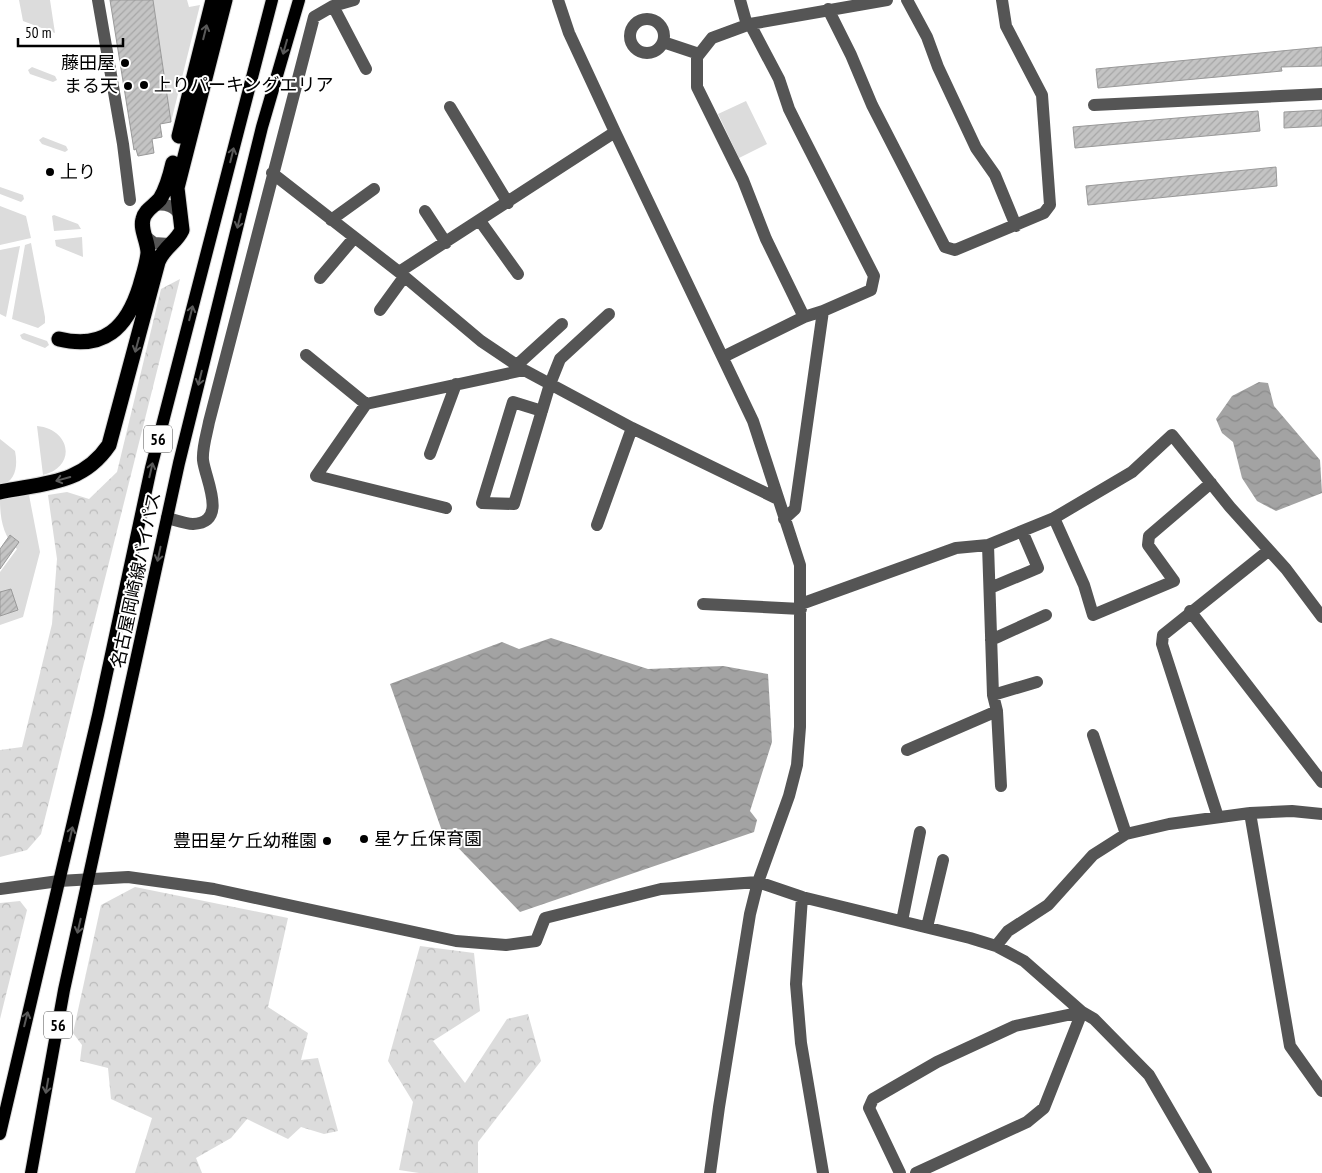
<svg xmlns="http://www.w3.org/2000/svg" width="1322" height="1173" viewBox="0 0 1322 1173" font-family="'PT Sans Narrow','Noto Sans JP',sans-serif">
  <style>
    .green { fill: #dcdcdc }
    .forest { fill: url(#forest-crowns) }
    .water { fill: url(#water-waves) }
    .building { fill: url(#building-hatch); stroke: #999 }
    .lines { fill: none; stroke-linecap: round; stroke-linejoin: round }
    .major-casing { stroke: #dbdbdb; stroke-width: 14 }
    .highway-casing { stroke: #dbdbdb; stroke-width: 17 }
    .minor { stroke: #555; stroke-width: 12 }
    .major { stroke: #000; stroke-width: 12 }
    .highway { stroke: #000; stroke-width: 15 }
    .oneway { stroke: #595959 }
    .poi-dot { fill: #000; stroke: #fff; stroke-width: 2 }
    .labels { text-anchor: middle; stroke-width: 4; stroke-linejoin: round; paint-order: stroke }
    .shield { fill: #fff; stroke: #4c4c4c; stroke-width: 1 }
    .shield-label { font-size: 16px; font-weight: bold; fill: #000 }
    .poi-label { font-size: 18px; fill: #000; stroke: #fff; text-anchor: end }
    .street-label { font-size: 18px; fill: #000; stroke: #fff }
  </style>
  <defs>
    <pattern id="forest-crowns" width="20" height="18" patternUnits="userSpaceOnUse" patternTransform="scale(1.25)"><rect width="20" height="18" fill="#dcdcdc"/><path d="M2 6a3 3 0 1 1 6 0M12 15a3 3 0 1 1 6 0" fill="none" stroke="#bbb"/></pattern>
    <pattern id="water-waves" width="16" height="10" patternUnits="userSpaceOnUse" patternTransform="scale(1.25)"><rect width="16" height="10" fill="#a3a3a3"/><path d="M0 5q4-4 8 0t8 0" fill="none" stroke="#8b8b8b"/></pattern>
    <pattern id="building-hatch" width="6" height="6" patternUnits="userSpaceOnUse" patternTransform="scale(1.25)"><rect width="6" height="6" fill="#c4c4c4"/><path d="M-1 1l2-2M0 6l6-6M5 7l2-2" fill="none" stroke="#a7a7a7"/></pattern>
  </defs>
  <rect width="100%" height="100%" fill="#fff"/>
  <!-- green -->
  <path class="green" d="M 19,0 L 50,0 L 55,33 L 23,21 Z
    M 153,0 L 187,0 L 189,7 L 200,5 L 171,122 Z
    M 32,67 L 55,76 L 57,80 L 53,82 L 30,74 L 28,70 Z
    M 746,101 L 767,144 L 739,158 L 718,114 Z
    M 43,137 L 66,146 L 68,150 L 65,152 L 42,144 L 39,140 Z
    M 0,187 L 23,195 L 24,199 L 21,202 L 0,194 Z
    M 0,206 L 26,216 L 31,238 L 0,245 Z
    M 54,215 L 78,224 L 81,229 L 54,231 L 52,216 Z
    M 82,237 L 83,257 L 56,246 L 55,240 Z
    M 31,243 L 45,317 L 45,323 L 38,328 L 12,319 L 25,245 Z
    M 20,246 L 6,317 L 0,314 L 0,250 Z
    M 24,333 L 47,341 L 49,345 L 45,348 L 22,339 L 20,335 Z
    M 37,426 C 71,429 77,467 43,475 Z
    M 0,439 L 15,451 C 18,466 16,481 0,486 Z
    M 29,495 L 40,552 L 23,617 L 0,625 L 0,572 L 17,549 C 3,537 0,518 0,500 Z"/>
  <!-- forest -->
  <path class="forest" d="M 180,279 L 41,834 L 27,850 L 0,857 L 0,750 L 22,747 L 52,624 L 57,559 L 48,495 L 67,492 L 89,499 L 117,472 L 161,289 Z
    M 135,887 L 288,918 L 268,1007 L 308,1033 L 301,1060 L 318,1058 L 338,1131 L 324,1134 L 301,1127 L 288,1139 L 247,1119 L 231,1138 L 196,1158 L 202,1173 L 135,1173 L 152,1118 L 111,1099 L 108,1068 L 80,1061 L 82,1045 L 73,1033 L 101,905 Z
    M 20,901 L 27,910 L 0,1019 L 0,903 Z
    M 420,946 L 474,953 L 480,1011 L 433,1041 L 465,1083 L 507,1019 L 528,1014 L 541,1061 L 478,1142 L 478,1173 L 419,1173 L 399,1170 L 413,1102 L 388,1061 Z"/>
  <!-- water -->
  <path class="water" d="M 1259,382 L 1268,383 L 1274,406 L 1320,460 L 1322,493 L 1276,511 L 1257,501 L 1242,478 L 1233,442 L 1222,433 L 1216,419 L 1232,396 Z
    M 551,638 L 648,669 L 723,666 L 768,674 L 772,742 L 750,811 L 757,820 L 754,832 L 520,912 L 442,831 L 390,684 L 502,642 L 519,649 Z"/>
  <!-- building -->
  <path class="building" d="M 110,0 L 153,0 L 171,122 L 160,124 L 162,137 L 152,139 L 154,153 L 138,156 L 136,149 L 134,150 Z
    M 1322,47 L 1322,66 L 1281,67 L 1282,71 L 1098,88 L 1096,69 Z
    M 1322,110 L 1322,126 L 1284,128 L 1284,112 Z
    M 1258,111 L 1260,131 L 1075,148 L 1073,127 Z
    M 1276,167 L 1277,186 L 1088,205 L 1086,186 Z
    M 10,535 L 19,542 L 0,569 L 0,549 Z
    M 11,589 L 18,610 L 0,616 L 0,592 Z"/>
  <g class="lines">
    <defs>
      <path id="major" d="M 0,1134 L 98,715 L 151,468 L 272,0
        M 31,1173 L 64,990 L 179,463 L 262,127 L 299,0"/>
      <path id="highway" d="M 179,136 L 213,0
        M 59,339 C 104,350 127,328 140,286 C 143,275 147,264 148,253 C 148,241 140,230 143,219 C 145,210 154,206 160,199 C 167,188 170,176 173,163
        M 0,492 C 43,483 82,485 109,445 L 158,262 C 164,247 176,243 182,230 L 177,188 L 225,0"/>
    </defs>
    <!-- major casing -->
    <use href="#major" class="major-casing"/>
    <!-- highway casing -->
    <use href="#highway" class="highway-casing"/>
    <!-- minor -->
    <path class="minor" d="M 98,0 L 123,144 L 130,200
      M 558,0 L 569,33 L 615,132 L 753,421 L 800,565 L 800,727 L 797,765 L 789,796 L 758,882 L 750,914 L 719,1107 L 710,1173
      M 740,0 L 747,25
      M 907,0 L 927,37 L 938,67 L 976,148 L 995,175 L 1016,226
      M 333,6 L 366,69
      M 828,9 L 851,55 L 872,105 L 945,247 L 955,250 L 1044,213 L 1050,205 L 1042,95 L 1006,26 L 1002,0
      M630 36a17 17 0 1 1 34 0a17 17 0 1 1-34 0Z
      M 663,42 L 699,54
      M 1094,105 L 1322,94
      M 450,107 L 508,203
      M 272,173 L 399,272 L 481,341 L 524,370 L 632,428 L 778,499
      M 154,205 C 166,203 175,206 181,217
      M 425,211 L 446,243
      M 331,220 L 374,189
      M 480,221 L 518,274
      M 145,236 L 154,243 L 169,244
      M 399,272 L 615,132
      M 320,278 L 354,238
      M 380,310 L 404,277
      M 804,317 L 766,239 L 743,180 L 697,87 L 697,57 L 712,38 L 750,24 L 887,0
      M 306,355 L 366,404
      M 723,357 L 804,317 L 823,311 L 871,290 L 874,276 L 799,129 L 789,109 L 779,79 L 750,24
      M 517,365 L 562,324
      M 542,411 L 513,402 L 482,503 L 514,504 L 550,384 L 560,359 L 609,314
      M 430,454 L 456,384
      M 446,508 L 316,476 L 366,404 L 524,370
      M 167,518 C 175,520 185,524 193,524 C 229,522 205,479 203,460 C 202,448 207,433 209,422 L 314,17 L 333,6 L 354,0
      M 1054,518 L 1084,585 L 1093,615 L 1174,581 L 1148,545 L 1149,536 L 1211,483
      M 784,519 L 795,509 L 823,311
      M 597,525 L 632,428
      M 988,545 L 993,695 L 997,711 L 1001,786
      M 990,588 L 1038,568 L 1022,531
      M 703,604 L 801,609
      M 801,604 L 956,548 L 988,545 L 1054,518 L 1132,472 L 1172,435 L 1230,507 L 1286,569 L 1322,617
      M 1190,611 L 1322,782
      M 991,640 L 1046,615
      M 993,695 L 1037,682
      M 1093,735 L 1126,834
      M 907,750 L 997,711
      M 1250,813 L 1290,1046 L 1322,1091
      M 1218,817 L 1162,644 L 1163,635 L 1268,551
      M 0,889 L 59,881 L 128,877 L 214,889 L 456,941 L 506,945 L 536,941 L 545,918 L 661,889 L 758,882 L 802,897 L 970,938 L 996,946 L 1024,961 L 1082,1012 L 1094,1019 L 1149,1075 L 1206,1173
      M 802,897 L 796,984 L 801,1043 L 823,1173
      M 902,921 L 920,832
      M 927,927 L 943,860
      M 996,946 L 1008,931 L 1048,905 L 1093,855 L 1126,834 L 1169,824 L 1250,813 L 1292,811 L 1322,814
      M 900,1173 L 869,1108 L 873,1099 L 937,1062 L 1015,1026 L 1082,1012
      M 916,1173 L 1027,1122 L 1044,1108 L 1082,1012"/>
    <!-- major -->
    <use href="#major" class="major"/>
    <!-- highway -->
    <use href="#highway" class="highway"/>
  </g>
  <!-- one-way arrows -->
  <defs><path id="oneway-shaft" d="M-6 0H5M1.5-3L5.5 0L1.5 3" fill="none" stroke-width="1.6" stroke-linecap="round" stroke-linejoin="round" transform="scale(1.25)"/></defs>
  <g class="oneway">
    <use href="#oneway-shaft" transform="translate(205 32) rotate(-76)"/>
    <use href="#oneway-shaft" transform="translate(285 47) rotate(106)"/>
    <use href="#oneway-shaft" transform="translate(232 155) rotate(-76)"/>
    <use href="#oneway-shaft" transform="translate(239 221) rotate(104)"/>
    <use href="#oneway-shaft" transform="translate(191 313) rotate(-76)"/>
    <use href="#oneway-shaft" transform="translate(137 345) rotate(105)"/>
    <use href="#oneway-shaft" transform="translate(200 378) rotate(104)"/>
    <use href="#oneway-shaft" transform="translate(151 470) rotate(-77)"/>
    <use href="#oneway-shaft" transform="translate(63 479) rotate(165)"/>
    <use href="#oneway-shaft" transform="translate(159 554) rotate(102)"/>
    <use href="#oneway-shaft" transform="translate(71 834) rotate(-77)"/>
    <use href="#oneway-shaft" transform="translate(79 926) rotate(103)"/>
    <use href="#oneway-shaft" transform="translate(26 1019) rotate(-76)"/>
    <use href="#oneway-shaft" transform="translate(47 1086) rotate(100)"/>
  </g>
  <!-- markers -->
  <g class="poi-dot">
    <circle cx="125" cy="63" r="5"/>
    <circle cx="144" cy="85" r="5"/>
    <circle cx="128" cy="86" r="5"/>
    <circle cx="50" cy="172" r="5"/>
    <circle cx="364" cy="839" r="5"/>
    <circle cx="327" cy="841" r="5"/>
  </g>
  <g class="labels">
    <!-- shield labels -->
    <g class="shield">
      <rect x="144" y="425.5" width="28" height="27" rx="4"/>
      <rect x="44" y="1011.5" width="28" height="27" rx="4"/>
    </g>
    <g class="shield-label">
      <text x="158" y="445">56</text>
      <text x="58" y="1031">56</text>
    </g>
    <!-- poi labels -->
    <g class="poi-label">
      <text x="115" y="69">藤田屋</text>
      <text x="154" y="91" text-anchor="start">上りパーキングエリア</text>
      <text x="118" y="92">まる天</text>
      <text x="60" y="178" text-anchor="start">上り</text>
      <text x="374" y="845" text-anchor="start">星ケ丘保育園</text>
      <text x="317" y="847">豊田星ケ丘幼稚園</text>
    </g>
    <!-- street labels -->
    <g class="street-label">
      <text transform="translate(136 580) rotate(-78)" y="6">名古屋岡崎線バイパス</text>
    </g>
  </g>
  <!-- scale -->
  <path d="M18 38v8h105v-8" fill="none" stroke="#000000" stroke-width="2.5"/>
  <text x="25" y="38" font-size="15" fill="#000000" stroke="#ffffff" stroke-width="4" paint-order="stroke">50 m</text>
</svg>
